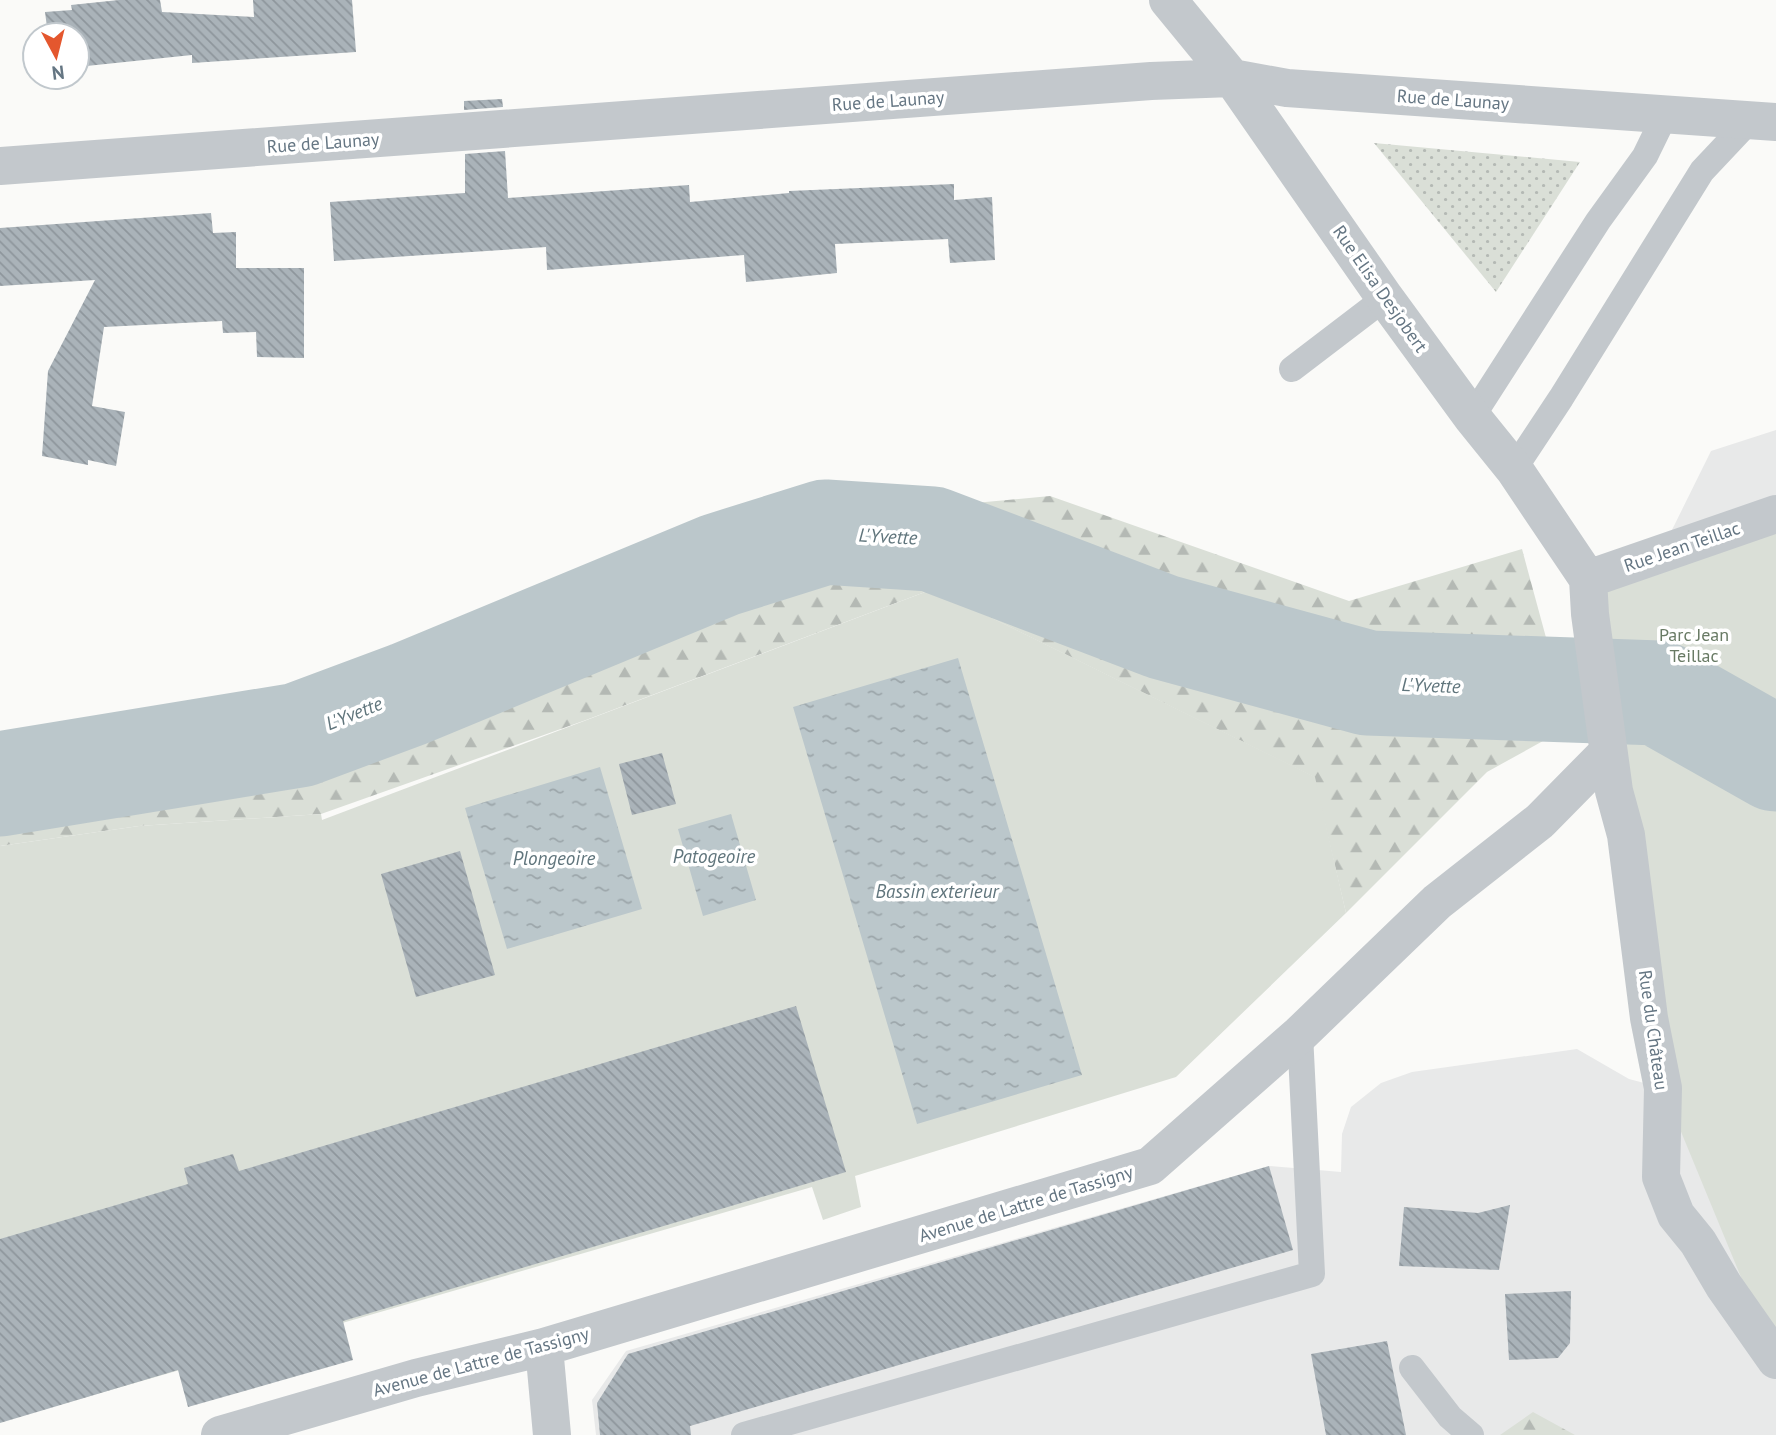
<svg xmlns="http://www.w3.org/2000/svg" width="1776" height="1435" viewBox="0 0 1776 1435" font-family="'PT Sans',sans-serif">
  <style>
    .built { fill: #e8e9e9 }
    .grass { fill: url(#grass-dots) }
    .forest { fill: url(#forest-firs) }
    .green { fill: #dadfd7 }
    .water { fill: url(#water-ripples) }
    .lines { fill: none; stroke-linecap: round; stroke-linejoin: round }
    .river { stroke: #bbc7cb; stroke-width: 105 }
    .building { fill: url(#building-back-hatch) }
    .service { stroke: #c3c8cc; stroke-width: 26 }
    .minor { stroke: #c3c8cc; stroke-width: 38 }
    .labels { text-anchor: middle; stroke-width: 7; stroke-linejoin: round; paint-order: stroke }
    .street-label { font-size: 18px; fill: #657683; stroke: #fff }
    .park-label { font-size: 18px; fill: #687a64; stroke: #fff }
    .water-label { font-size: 19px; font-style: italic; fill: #60757c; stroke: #fff }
  </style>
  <defs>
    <pattern id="grass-dots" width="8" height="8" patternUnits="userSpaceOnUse" patternTransform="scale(1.75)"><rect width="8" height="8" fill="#dadfd7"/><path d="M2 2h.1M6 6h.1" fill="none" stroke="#b4b9b4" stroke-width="1.8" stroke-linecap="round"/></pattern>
    <pattern id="forest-firs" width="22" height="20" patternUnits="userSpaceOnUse" patternTransform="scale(1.75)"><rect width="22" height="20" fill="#dadfd7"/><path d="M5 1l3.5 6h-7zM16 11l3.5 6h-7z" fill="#b4b9b4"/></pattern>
    <pattern id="water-ripples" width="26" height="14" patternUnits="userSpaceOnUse" patternTransform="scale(1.75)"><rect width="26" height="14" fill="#bbc7cb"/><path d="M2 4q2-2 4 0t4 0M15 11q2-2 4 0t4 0" fill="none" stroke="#9ca6aa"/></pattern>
    <pattern id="building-back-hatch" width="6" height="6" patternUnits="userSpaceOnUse" patternTransform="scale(1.75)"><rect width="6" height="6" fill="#aab3b9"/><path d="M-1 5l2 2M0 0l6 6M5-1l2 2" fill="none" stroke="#8e969c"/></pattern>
  </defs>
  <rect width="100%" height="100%" fill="#fafaf8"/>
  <!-- built -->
  <path class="built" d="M 1776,430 L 1776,1435 L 596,1435 L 592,1400 L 626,1351 L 1269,1166 L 1341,1172 L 1342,1134 L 1351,1107 L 1381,1083 L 1412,1072 L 1577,1049 L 1629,1079 L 1663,1088 L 1621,633 L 1711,451 Z"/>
  <!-- grass -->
  <path class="grass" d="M 1374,143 L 1580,162 L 1496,292 Z"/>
  <!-- forest -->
  <path class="forest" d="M 1050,496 L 1349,601 L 1522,549 L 1570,726 L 1487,772 L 1346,913 L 1314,777 L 933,589 L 586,720 L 321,814 L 139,826 L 0,846 L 0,771 L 286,713 L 599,585 L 823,517 Z
    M 1533,1412 L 1575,1435 L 1500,1435 Z"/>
  <!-- green -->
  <path class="green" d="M 1776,525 L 1776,1362 L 1663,1088 L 1605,585 Z
    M 933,589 L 1315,777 L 1346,913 L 1176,1077 L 855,1176 L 861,1207 L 823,1220 L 812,1187 L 0,1422 L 0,846 L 139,826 L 321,814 L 322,820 Z"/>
  <!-- water -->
  <path class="water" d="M 958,658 L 1082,1075 L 917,1124 L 793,707 Z
    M 600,767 L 642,909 L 507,949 L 465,808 Z
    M 731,814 L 756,900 L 703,916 L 678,829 Z"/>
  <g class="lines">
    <!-- river -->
    <path class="river" d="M 0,784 L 299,735 L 409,694 L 720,565 L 825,532 L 932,539 L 1163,627 L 1368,683 L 1659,693 L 1776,759"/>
  </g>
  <!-- building -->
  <path class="building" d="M 119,0 L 160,0 L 162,12 L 254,17 L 253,0 L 352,0 L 356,52 L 192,63 L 192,55 L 77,67 L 77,35 L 48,35 L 45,12 L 72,10 L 71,5 Z
    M 502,99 L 503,107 L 464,110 L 464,101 Z
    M 505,151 L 508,198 L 689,185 L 690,202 L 789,193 L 789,191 L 954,184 L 954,200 L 992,197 L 995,260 L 950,263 L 948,239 L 835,244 L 837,273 L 746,282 L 744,255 L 547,270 L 546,247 L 334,261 L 330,202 L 465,193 L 465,154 Z
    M 211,213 L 213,233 L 236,232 L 236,268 L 304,268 L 304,358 L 257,357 L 256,332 L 223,333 L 222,321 L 104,327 L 92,406 L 125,412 L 116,466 L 88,460 L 88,465 L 42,456 L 48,371 L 95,280 L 0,286 L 0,228 Z
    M 662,753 L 676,804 L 632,815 L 619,764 Z
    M 460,851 L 495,975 L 416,997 L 381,874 Z
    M 796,1006 L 846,1172 L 343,1321 L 353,1360 L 188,1407 L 178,1370 L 0,1423 L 0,1239 L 188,1184 L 184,1168 L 233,1154 L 239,1171 Z
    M 1269,1166 L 1293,1250 L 690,1426 L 691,1435 L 600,1435 L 597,1403 L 628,1354 Z
    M 1510,1205 L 1499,1270 L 1399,1266 L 1404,1207 L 1478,1213 Z
    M 1571,1291 L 1570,1343 L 1558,1358 L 1509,1360 L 1505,1294 Z
    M 1387,1341 L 1406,1435 L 1326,1435 L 1311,1354 Z"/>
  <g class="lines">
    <!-- service -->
    <path class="service" d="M 1292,369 L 1385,298
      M 1472,417 L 1598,221 L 1645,156 L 1665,115
      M 1514,469 L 1561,398 L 1702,171 L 1750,120
      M 1412,1368 L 1450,1417 L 1471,1435
      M 744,1435 L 1312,1274 L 1300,1034"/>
    <!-- minor -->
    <path class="minor" d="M 1168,0 L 1232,78 L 1385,298 L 1472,417 L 1514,469 L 1588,579
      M 0,166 L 1151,81 L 1232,78 L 1287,88 L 1776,122
      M 1588,579 L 1590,614 L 1614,791 L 1626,835 L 1649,1018 L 1663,1088 L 1661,1177 L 1676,1215 L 1698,1242 L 1724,1286 L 1776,1360
      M 1588,579 L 1776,514
      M 544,1347 L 552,1435
      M 220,1435 L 416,1378 L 544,1347 L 1150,1166 L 1300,1034 L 1437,902 L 1540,821 L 1608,752"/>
  </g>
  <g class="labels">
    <!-- street labels -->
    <g class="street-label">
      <text transform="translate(1453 100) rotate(4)" y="6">Rue de Launay</text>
      <text transform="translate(888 101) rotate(-4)" y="6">Rue de Launay</text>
      <text transform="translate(323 143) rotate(-4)" y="6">Rue de Launay</text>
      <text transform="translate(1380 289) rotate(55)" y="6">Rue Elisa Desjobert</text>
      <text transform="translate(1682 547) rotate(-19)" y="6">Rue Jean Teillac</text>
      <text transform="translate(1653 1030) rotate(82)" y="6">Rue du Château</text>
      <text transform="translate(1026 1204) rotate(-17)" y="6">Avenue de Lattre de Tassigny</text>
      <text transform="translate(481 1362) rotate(-15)" y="6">Avenue de Lattre de Tassigny</text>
    </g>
    <!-- park labels -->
    <g class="park-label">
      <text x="1694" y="641">Parc Jean<tspan x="1694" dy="21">Teillac</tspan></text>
    </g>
    <!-- water labels -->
    <g class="water-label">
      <text transform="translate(888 536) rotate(3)" y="7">L'Yvette</text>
      <text transform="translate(1431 685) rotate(2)" y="7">L'Yvette</text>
      <text transform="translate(354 713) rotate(-22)" y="7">L'Yvette</text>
      <text x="714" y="863">Patogeoire</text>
      <text x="554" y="865">Plongeoire</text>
      <text x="937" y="898">Bassin exterieur</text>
    </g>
  </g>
  <!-- north arrow -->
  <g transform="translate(56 56) rotate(173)"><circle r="33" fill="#ffffff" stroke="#c1c8cd" stroke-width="2"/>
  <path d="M0-5L12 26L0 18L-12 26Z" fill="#e4572e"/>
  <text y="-10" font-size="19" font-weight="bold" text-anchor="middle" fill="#657683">N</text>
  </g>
</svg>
